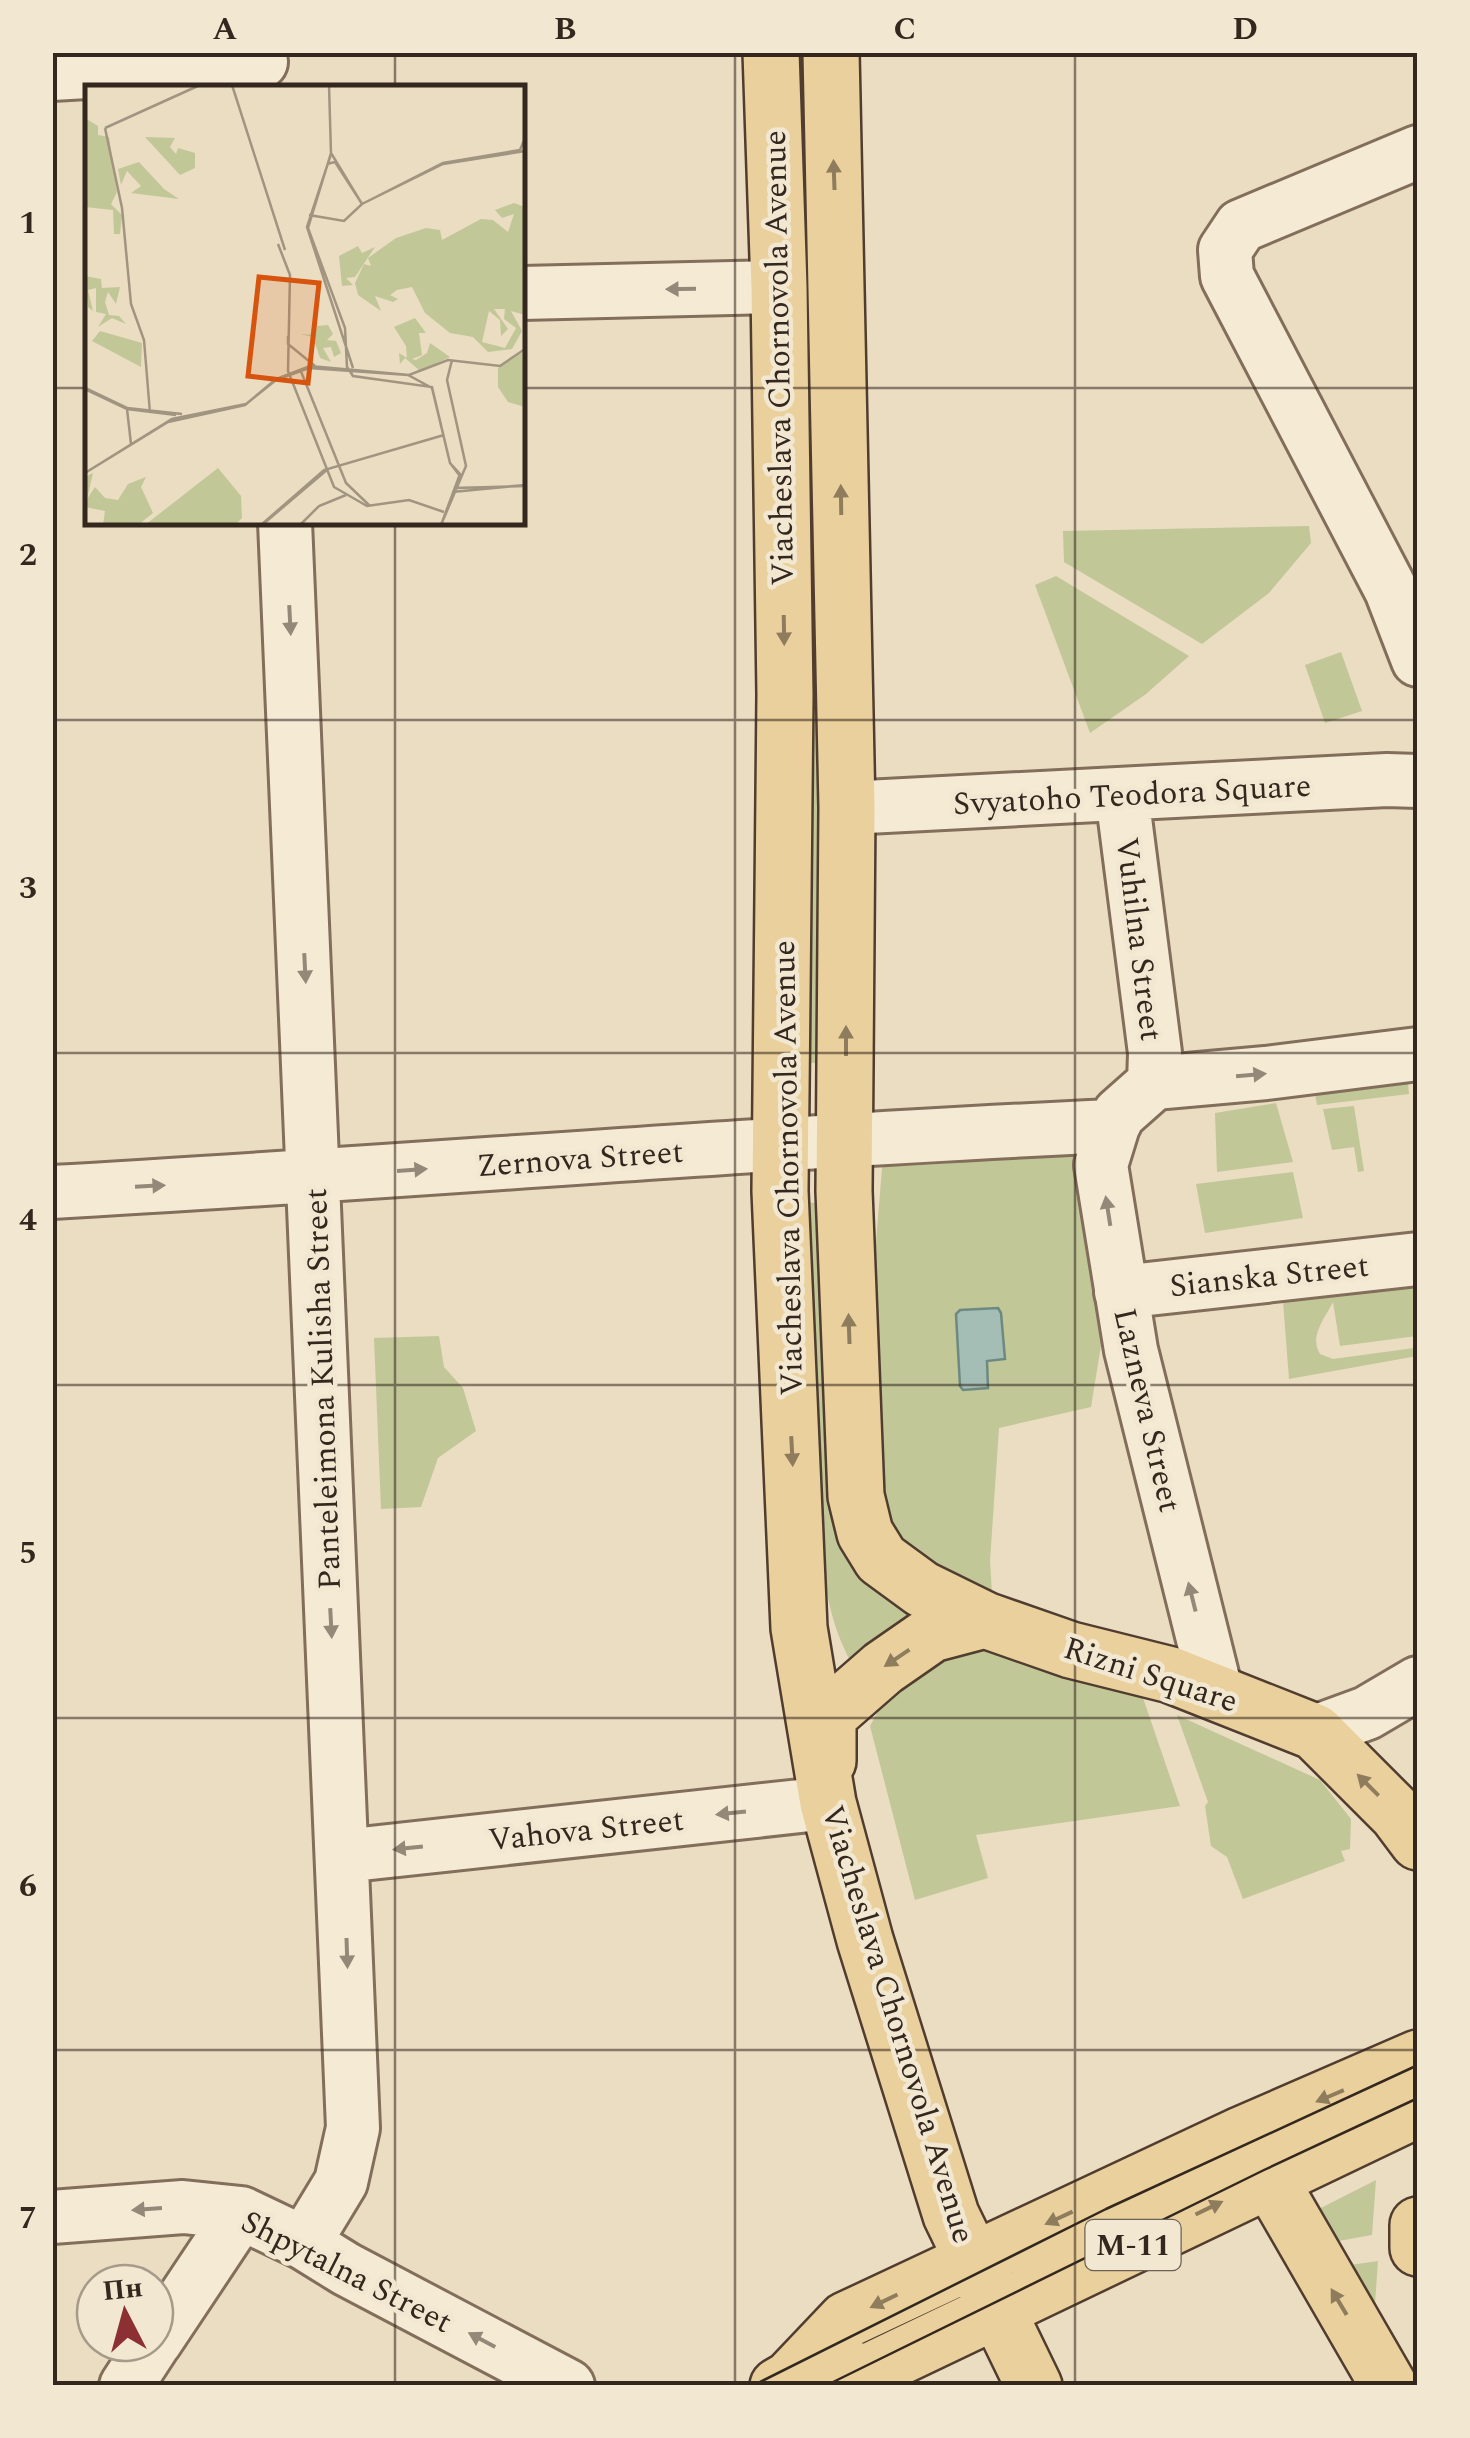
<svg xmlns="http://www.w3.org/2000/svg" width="1470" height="2438" viewBox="0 0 1470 2438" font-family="Spectral,serif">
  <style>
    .green { fill: #c2c797 }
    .water { fill: #a4bdb5; stroke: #6c8a81; stroke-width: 2.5 }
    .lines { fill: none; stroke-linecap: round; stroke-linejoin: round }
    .minor-casing { stroke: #826e5b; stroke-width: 58 }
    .major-casing { stroke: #503d2f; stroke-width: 60 }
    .minor { stroke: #f5ebd4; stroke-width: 52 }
    .major { stroke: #ead09c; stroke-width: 55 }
    .tram { stroke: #33271e; stroke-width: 2.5 }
    .oneway { fill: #8e7c5d }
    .oneway2 { fill: #948979 }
    .grid { fill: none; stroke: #33271e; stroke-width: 2.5; stroke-opacity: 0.55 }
    .labels { text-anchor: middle; stroke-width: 9; stroke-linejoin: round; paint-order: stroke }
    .shield { fill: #f2e7d1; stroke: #6c6154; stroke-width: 2.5 }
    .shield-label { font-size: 30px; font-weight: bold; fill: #33271e }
    .street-label { font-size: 32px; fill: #33271e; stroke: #f2e7d1 }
    .inset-road { fill: none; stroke: #a19480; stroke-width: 2.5 }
    .view { fill: #d6540e; fill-opacity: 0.15; stroke: #d6540e; stroke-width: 5 }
    .inset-edge { fill: none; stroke: #33271e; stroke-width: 5 }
    .neatline { fill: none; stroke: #33271e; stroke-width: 4 }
    .grid-label { font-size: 32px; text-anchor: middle; font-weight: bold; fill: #33271e }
  </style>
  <rect width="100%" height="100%" fill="#eaddc2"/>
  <!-- green -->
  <path class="green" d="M 795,53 L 809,53 L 813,240 L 800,241 Z
    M 814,256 L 822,1063 L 807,1063 L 800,257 Z
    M 1309,526 L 1311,543 L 1269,593 L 1202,644 L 1064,562 L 1063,531 Z
    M 1056,576 L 1189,656 L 1146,694 L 1090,733 L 1035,585 Z
    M 1341,652 L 1362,711 L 1325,723 L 1305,665 Z
    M 1407,1072 L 1409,1094 L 1317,1105 L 1315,1094 Z
    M 1276,1103 L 1293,1162 L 1217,1172 L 1215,1113 Z
    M 1354,1106 L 1364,1171 L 1358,1172 L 1354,1147 L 1332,1150 L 1323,1109 Z
    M 1080,1136 L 1111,1284 L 1091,1407 L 999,1428 L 990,1561 L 993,1609 L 891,1555 L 867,1352 L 884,1144 Z
    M 1293,1172 L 1303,1218 L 1205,1233 L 1196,1184 Z
    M 804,1202 L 815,1203 L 829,1487 L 873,1585 L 892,1603 L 917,1619 L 851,1662 C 830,1624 824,1583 820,1541 Z
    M 1417,1259 L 1417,1336 L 1340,1346 L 1333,1302 C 1324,1320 1309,1336 1320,1354 L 1333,1359 L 1414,1348 L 1417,1348 L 1417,1356 L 1289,1379 L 1283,1301 L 1276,1289 L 1345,1293 Z
    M 439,1336 L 444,1367 L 463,1388 L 476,1431 L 438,1458 L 421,1507 L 381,1509 L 374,1338 Z
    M 988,1649 L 1142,1695 L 1180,1806 L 976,1835 L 988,1878 L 915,1900 L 870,1726 L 886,1697 L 954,1652 Z
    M 1177,1715 L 1320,1780 L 1351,1819 L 1350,1849 L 1341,1851 L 1345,1861 L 1243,1899 L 1227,1857 L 1211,1846 L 1205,1806 L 1208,1802 Z
    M 1376,2180 L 1372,2235 L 1327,2243 L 1307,2215 Z
    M 1378,2261 L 1373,2332 L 1343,2266 Z"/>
  <!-- water -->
  <path class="water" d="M 998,1308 L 1001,1313 L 1005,1359 L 987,1361 L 988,1388 L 963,1390 L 960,1386 L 956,1314 L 960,1310 Z"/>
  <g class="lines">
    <defs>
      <path id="minor" d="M 52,74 L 261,62
        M 1418,152 L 1241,226 L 1225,250 L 1227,276 L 1391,590 L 1418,660
        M 522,293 L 779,287
        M 285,522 L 353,2128 L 341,2182 L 304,2243
        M 1122,795 L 1155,1053 L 1154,1083
        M 847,808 L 1387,780 L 1418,781
        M 52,1192 C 406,1172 759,1142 1113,1126
        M 1121,1292 L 1418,1259
        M 1216,1691 L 1131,1350 L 1101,1165 L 1113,1126 L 1119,1114 L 1154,1083 L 1266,1073 L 1418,1054
        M 1315,1732 L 1367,1713 L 1418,1683
        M 343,1856 L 828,1803
        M 52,2217 L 183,2207 L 241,2213 L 304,2243 L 346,2269 L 568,2386
        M 155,2342 L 241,2213
        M 126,2386 L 154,2343"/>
      <path id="major" d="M 771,52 L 779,287 L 785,695 L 780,1191 L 799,1628 L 828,1803 L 865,1940 L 951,2215 L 1034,2386
        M 831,52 L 847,808 L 844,1191 L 856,1496 L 865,1533 L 881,1559 L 922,1589 L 985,1620 L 1071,1650 L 1171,1675 L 1315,1732 L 1397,1814 L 1418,1842
        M 828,1761 L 828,1716 L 883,1668 L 932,1634 L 985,1620
        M 1252,2149 L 1389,2386
        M 1418,2225 L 1418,2248
        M 790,2379 L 846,2320 L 1243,2134 L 1418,2058
        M 778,2386 L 790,2379 L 872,2370 L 1418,2109"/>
    </defs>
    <!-- minor casing -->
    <use href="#minor" class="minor-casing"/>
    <!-- major casing -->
    <use href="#major" class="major-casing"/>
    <!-- minor -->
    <use href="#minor" class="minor"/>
    <!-- major -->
    <use href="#major" class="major"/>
    <!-- tram -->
    <path class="tram" d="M 752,2386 L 1106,2209 L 1418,2065
      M 825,2386 L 1264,2170 L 1418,2098"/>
  </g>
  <!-- one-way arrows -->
  <defs><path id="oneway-solid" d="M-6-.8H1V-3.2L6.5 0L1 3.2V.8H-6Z" transform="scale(2.5)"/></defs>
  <g class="oneway">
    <use href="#oneway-solid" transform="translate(834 175) rotate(-92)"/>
    <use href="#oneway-solid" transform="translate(841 500) rotate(-91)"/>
    <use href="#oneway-solid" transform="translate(784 630) rotate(89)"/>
    <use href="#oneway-solid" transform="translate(846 1041) rotate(-90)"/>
    <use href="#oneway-solid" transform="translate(849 1329) rotate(-92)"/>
    <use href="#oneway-solid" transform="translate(792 1451) rotate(87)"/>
    <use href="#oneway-solid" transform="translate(897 1658) rotate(146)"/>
    <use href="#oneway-solid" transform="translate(1368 1785) rotate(-135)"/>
    <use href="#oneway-solid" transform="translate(1330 2096) rotate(157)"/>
    <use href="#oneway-solid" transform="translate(1209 2208) rotate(-26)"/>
    <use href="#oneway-solid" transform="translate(1059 2218) rotate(155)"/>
    <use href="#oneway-solid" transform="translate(884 2301) rotate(154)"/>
    <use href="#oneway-solid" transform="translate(1339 2302) rotate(-121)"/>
  </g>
  <g class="oneway2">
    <use href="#oneway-solid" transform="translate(681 289) rotate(179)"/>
    <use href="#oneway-solid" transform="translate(290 620) rotate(87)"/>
    <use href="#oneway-solid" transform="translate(305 968) rotate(87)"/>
    <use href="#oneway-solid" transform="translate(1251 1075) rotate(-5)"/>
    <use href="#oneway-solid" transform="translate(412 1170) rotate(-4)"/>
    <use href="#oneway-solid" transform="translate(150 1186) rotate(-3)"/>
    <use href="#oneway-solid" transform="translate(1108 1211) rotate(-99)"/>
    <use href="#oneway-solid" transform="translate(1192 1597) rotate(-104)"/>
    <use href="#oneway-solid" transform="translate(331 1623) rotate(87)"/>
    <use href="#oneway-solid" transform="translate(731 1813) rotate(174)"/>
    <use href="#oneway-solid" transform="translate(408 1848) rotate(174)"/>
    <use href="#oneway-solid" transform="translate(347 1953) rotate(88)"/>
    <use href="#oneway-solid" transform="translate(147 2209) rotate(176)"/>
    <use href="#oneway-solid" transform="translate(482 2340) rotate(-152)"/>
  </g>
  <!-- grid -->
  <path class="grid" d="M 395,52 L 395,88M 735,52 L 735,2386M 1075,52 L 1075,2386M 52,388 L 88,388M 522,388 L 1418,388M 395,522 L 395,2386M 52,720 L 1418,720M 52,1053 L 1418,1053M 52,1385 L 1418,1385M 52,1718 L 1418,1718M 52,2050 L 1418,2050"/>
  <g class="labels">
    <!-- shield labels -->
    <rect class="shield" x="1085.5" y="2220" width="95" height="50" rx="8"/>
    <g class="shield-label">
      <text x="1133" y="2255">М-11</text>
    </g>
    <!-- street labels -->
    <g class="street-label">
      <text transform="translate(778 358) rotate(-91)" y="11">Viacheslava Chornovola Avenue</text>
      <text transform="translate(1132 794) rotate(-3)" y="11">Svyatoho Teodora Square</text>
      <text transform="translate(1140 939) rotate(83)" y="11">Vuhilna Street</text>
      <text transform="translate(580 1158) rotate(-4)" y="11">Zernova Street</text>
      <text transform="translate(787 1168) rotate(-91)" y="11">Viacheslava Chornovola Avenue</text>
      <text transform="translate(1269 1275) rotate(-6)" y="11">Sianska Street</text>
      <text transform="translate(322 1389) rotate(-92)" y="11">Panteleimona Kulisha Street</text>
      <text transform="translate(1148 1410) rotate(77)" y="11">Lazneva Street</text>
      <text transform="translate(1151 1674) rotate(18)" y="11">Rizni Square</text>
      <text transform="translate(586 1829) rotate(-6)" y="11">Vahova Street</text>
      <text transform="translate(899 2024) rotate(73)" y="11">Viacheslava Chornovola Avenue</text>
      <text transform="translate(347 2271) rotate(27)" y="11">Shpytalna Street</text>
    </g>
  </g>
  <!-- overview -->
  <g transform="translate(85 85)">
    <rect width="440" height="440" fill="#eaddc2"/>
    <path d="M 0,33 L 13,41 L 13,50 L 24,52 L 32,107 L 26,119 L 37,130 L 35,149 L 29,149 L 28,125 L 0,122 ZM 60,52 L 90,53 L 85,62 L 91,69 L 93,63 L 110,68 L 110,83 L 95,90 ZM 54,77 L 79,104 L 94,114 L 46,108 L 56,101 L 42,86 L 36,100 L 33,84 ZM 429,118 L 440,122 L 440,230 L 426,226 L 437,246 L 427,264 L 403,267 L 388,252 L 365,248 L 340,228 L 327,202 L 312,205 L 305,210 L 313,214 L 308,217 L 290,211 L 296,226 L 273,210 L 270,198 L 279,179 L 286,181 L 283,173 L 311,153 L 341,143 L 355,145 L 357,155 L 396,134 L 408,135 L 423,147 L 429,129 L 417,133 L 410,125 ZM 409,224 L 420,224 L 419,234 L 431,243 L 420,263 L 397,257 L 404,226 L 415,235 L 416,251 L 423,244 ZM 273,161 L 277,168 L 290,162 L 270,192 L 261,193 L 268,200 L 257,201 L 254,171 ZM 0,191 L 16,194 L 17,203 L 35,202 L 31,219 L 23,207 L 20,217 L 24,230 L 34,231 L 41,239 L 27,233 L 13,242 L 21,229 L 11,227 L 11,203 L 3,205 L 8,226 L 3,222 ZM 330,233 L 341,248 L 334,248 L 337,270 L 327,274 L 331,275 L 342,268 L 345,258 L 365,272 L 335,286 L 320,273 L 315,279 L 314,268 L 322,273 L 321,261 L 309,242 ZM 243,240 L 248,249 L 242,255 L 251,256 L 256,268 L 249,272 L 246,262 L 238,263 L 246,277 L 235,273 L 228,252 L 215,249 L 230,250 L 232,241 ZM 15,246 L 57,258 L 56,282 L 7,256 ZM 440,266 L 440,322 L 423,317 L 413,302 L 413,283 ZM 133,383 L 156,411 L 157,433 L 150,440 L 60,440 ZM 8,388 L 2,414 L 10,402 L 20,413 L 33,415 L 43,399 L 61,392 L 56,402 L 68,428 L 53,440 L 18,440 L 20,426 L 0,422 L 0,392 Z" fill="#c2c797" fill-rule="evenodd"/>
    <path class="inset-road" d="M 147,0 L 200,165M 244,0 L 246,68 L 223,143 L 260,243 L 262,282 L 268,291 L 347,302 L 365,378 L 375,391M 244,0 L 246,69 L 222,142 L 268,283M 20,43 L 37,123 L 46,219 L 59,255 L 65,328M 20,43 L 115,0M 246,68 L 277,119M 242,79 L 250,77 L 277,119 L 358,78 L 435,65 L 440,53M 224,130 L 259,136 L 277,119 L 358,79 L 440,66M 193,159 L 205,190 L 203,286 L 249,402 L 282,421 L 324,415 L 359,427M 203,251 L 203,259 L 230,281M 215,284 L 261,398 L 285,421M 0,303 L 42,323 L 97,329M 0,304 L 42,324 L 91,330M 42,324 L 46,359M 0,388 L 83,337 L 160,320 L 191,294 L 225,281 L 324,290 L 363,275 L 415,281 L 440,264M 0,388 L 87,334 L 161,319 L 191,295 L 224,283 L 323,290 L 347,303 L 365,378 L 375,389 L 356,440M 369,403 L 440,401M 367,407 L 440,400M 176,440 L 239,385 L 359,350M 177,440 L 243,384M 215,440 L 234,421 L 261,410M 356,440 L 381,381 L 362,295 L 367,275"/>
    <path class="view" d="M 174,192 L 234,198 L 223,298 L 163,291 Z"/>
    <rect width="440" height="440" class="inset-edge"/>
  </g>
  <!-- border -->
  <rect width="1470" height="2438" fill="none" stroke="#f2e7d1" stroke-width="110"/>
  <!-- north arrow -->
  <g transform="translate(125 2313) rotate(354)"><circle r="48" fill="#f2e7d1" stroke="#a69a89" stroke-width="2.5"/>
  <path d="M0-8L18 38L0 25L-18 38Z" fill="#8c3033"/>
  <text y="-15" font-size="28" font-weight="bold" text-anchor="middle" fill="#33271e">Пн</text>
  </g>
  <rect x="55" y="55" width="1360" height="2328" class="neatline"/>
  <g class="grid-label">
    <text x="225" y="39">A</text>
    <text x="565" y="39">B</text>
    <text x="905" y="39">C</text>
    <text x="1245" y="39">D</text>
    <text x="28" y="233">1</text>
    <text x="28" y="565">2</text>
    <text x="28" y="898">3</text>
    <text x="28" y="1230">4</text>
    <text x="28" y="1563">5</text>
    <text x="28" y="1896">6</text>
    <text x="28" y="2228">7</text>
  </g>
</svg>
